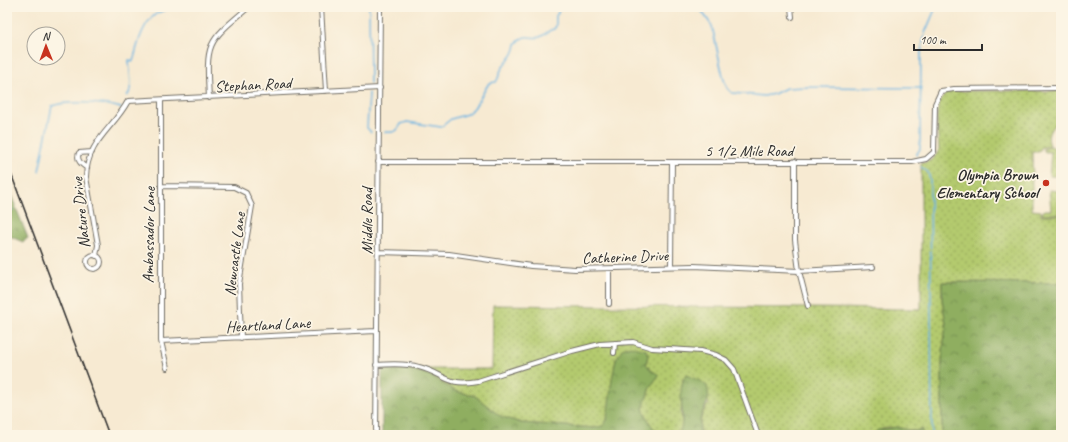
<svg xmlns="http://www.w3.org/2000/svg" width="1068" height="442" viewBox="0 0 1068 442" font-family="Caveat,sans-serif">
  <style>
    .grass { fill: url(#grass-dots); stroke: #707a4c }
    .forest { fill: url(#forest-crowns); stroke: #5d6c46 }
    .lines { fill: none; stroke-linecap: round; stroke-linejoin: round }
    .stream { stroke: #6ab4e2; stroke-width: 1.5 }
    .street-casing { stroke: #726e65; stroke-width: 6 }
    .street { stroke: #fff; stroke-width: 4 }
    .rail { stroke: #2b2b2b; stroke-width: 1.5 }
    .poi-dot { fill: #c8321e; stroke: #fcf5e5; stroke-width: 1.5 }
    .labels { text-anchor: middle; stroke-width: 3.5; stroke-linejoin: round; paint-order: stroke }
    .street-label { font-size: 16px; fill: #2b2b2b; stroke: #fcf5e5 }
    .poi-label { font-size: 16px; font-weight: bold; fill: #2b2b2b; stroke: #fcf5e5; text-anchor: end }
  </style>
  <defs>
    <pattern id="grass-dots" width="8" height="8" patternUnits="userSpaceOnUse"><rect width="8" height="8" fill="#b4ca6e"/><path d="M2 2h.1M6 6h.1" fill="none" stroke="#93a45b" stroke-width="1.8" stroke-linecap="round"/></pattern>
    <pattern id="forest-crowns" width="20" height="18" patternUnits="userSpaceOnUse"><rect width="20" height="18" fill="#8fae61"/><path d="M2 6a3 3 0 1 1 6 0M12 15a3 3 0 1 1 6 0" fill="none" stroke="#758e50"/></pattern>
  </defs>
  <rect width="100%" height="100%" fill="#fcf5e5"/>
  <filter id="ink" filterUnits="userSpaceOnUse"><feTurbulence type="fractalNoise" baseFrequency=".025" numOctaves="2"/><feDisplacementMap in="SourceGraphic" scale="8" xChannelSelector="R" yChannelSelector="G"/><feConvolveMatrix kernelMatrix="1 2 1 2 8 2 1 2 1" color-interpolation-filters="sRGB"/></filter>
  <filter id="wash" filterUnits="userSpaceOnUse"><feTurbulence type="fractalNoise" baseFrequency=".012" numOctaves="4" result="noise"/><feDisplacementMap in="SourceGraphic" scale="16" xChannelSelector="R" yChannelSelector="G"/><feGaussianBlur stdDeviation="0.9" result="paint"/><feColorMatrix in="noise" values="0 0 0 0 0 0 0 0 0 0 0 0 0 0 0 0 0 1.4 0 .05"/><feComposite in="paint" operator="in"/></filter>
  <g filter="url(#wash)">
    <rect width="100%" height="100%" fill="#f7ead2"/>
    <!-- grass -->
    <path class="grass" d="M 950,91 L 1061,91 L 1061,118 C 1053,126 1045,133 1050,145 L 1041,148 L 1039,152 L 1032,152 L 1033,179 L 1032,179 L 1032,210 L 1041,211 L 1041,215 L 1061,215 L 1061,283 L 942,282 L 942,299 L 946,324 L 942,361 L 942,435 L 923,435 L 921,428 L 920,431 C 901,431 890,421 872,435 L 700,435 C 699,421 701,414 709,403 L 683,379 L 681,413 L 683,428 L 678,435 L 661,435 L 650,425 L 643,409 L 650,387 L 651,370 L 646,364 L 648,355 L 616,359 L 607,420 L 603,426 L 595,428 L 521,423 L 500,416 L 475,396 L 455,391 L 429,375 L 409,369 L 492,369 L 493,305 L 921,309 L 921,163 C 931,162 935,158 939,149 C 938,130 931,101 950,91 Z
      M 1051,146 L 1057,150 L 1057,163 L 1060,163 L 1060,177 L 1049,176 L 1051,152 L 1045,152 L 1043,149 Z
      M 1059,189 L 1060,189 L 1059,211 L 1061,211 L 1061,214 L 1042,214 L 1044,210 L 1051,210 L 1049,190 L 1058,191 Z"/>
    <!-- forest -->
    <path class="forest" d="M 7,185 L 28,238 L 23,242 L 7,235 Z
      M 942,282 L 1061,283 L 1061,435 L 942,435 L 942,361 L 946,324 L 942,299 Z
      M 630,346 L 646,350 L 648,355 L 646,364 L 651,370 L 659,375 L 650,387 L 643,409 C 648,419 652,432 664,435 L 382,435 L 382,369 L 409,369 L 429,375 L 455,391 L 475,396 L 500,416 L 521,423 L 595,428 L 603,426 L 607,420 L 612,379 L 616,359 L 622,349 Z
      M 686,375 L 700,381 L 707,386 C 711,403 706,402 701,416 C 699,422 700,429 700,435 L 678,435 C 689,418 674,392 686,375 Z
      M 897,427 L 911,431 L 920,431 L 921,428 L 923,435 L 872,435 L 878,430 Z"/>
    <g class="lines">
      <!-- stream -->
      <path class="stream" d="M 369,7 L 370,83
        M 699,7 L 712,26 L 723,77 L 727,88 L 732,93 L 764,96 L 774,94 L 786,88 L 807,87 L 920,88
        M 369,93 L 367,128 L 371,132
        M 127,96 C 134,89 129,70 129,60 L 133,61 C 138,45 141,25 156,14 C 160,11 168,10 173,7
        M 385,132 C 394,133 397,132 401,124 L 407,122 L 441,127 L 451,119 L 467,114 L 474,108 L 489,83 L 496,82 C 499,78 499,74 501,70 C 507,60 515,56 516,44 C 527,31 529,40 540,37 C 545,35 548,30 554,29 L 556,26 L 556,16 L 561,7
        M 916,155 L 920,149 L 921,52 L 925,33 L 936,7
        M 921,167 L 928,172 L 930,180 L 932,435
        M 39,171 L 52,106 C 68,100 105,103 121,108
        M 7,211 L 13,210"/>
    </g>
  </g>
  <g filter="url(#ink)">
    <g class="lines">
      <defs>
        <path id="street" d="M 321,7 L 326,91
          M 791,7 L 792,17
          M 209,98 C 206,42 206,43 249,7
          M 161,100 L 161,341 L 167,368
          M 795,161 L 795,240 L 799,271 L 808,306
          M 378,162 L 912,162 L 926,159 L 934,152 L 935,104 L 941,91 L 954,89 L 1061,88
          M 87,168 C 81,164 76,160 79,153 L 92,152
          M 161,186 L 234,187 L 246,193 L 252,206 L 239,284 L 241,338
          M 378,252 L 449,254 L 531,266 L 575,269 L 694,266 L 799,271 L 873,267
          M87 262a7 7 0 1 1 14 0a7 7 0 1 1-14 0Z
          M 96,256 L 98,245 L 86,177 C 87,141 113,129 128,101 L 380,88
          M 671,266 L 672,162
          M 609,304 L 609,269
          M 161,341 L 376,331
          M 614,353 L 615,343
          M 376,365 C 390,364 406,363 419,367 C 446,374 446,387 478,381 L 572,351 L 600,344 L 633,342 L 652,348 L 701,351 L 716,355 L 726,360 L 734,369 L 758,435
          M 376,435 L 380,7"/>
      </defs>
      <!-- street casing -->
      <use href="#street" class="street-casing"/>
      <!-- street -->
      <use href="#street" class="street"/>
      <!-- rail -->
      <path class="rail" d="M 7,163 L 109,435"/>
    </g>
  </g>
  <!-- markers -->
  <circle class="poi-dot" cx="1046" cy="183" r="4"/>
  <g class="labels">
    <!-- street labels -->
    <g class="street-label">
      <text transform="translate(253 84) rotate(-3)" y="6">Stephan Road</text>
      <text x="749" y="156">5 1/2 Mile Road</text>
      <text transform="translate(80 213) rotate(-96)" y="6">Nature Drive</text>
      <text transform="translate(366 221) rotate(-90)" y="6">Middle Road</text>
      <text transform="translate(148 235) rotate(-89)" y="6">Ambassador Lane</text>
      <text transform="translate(234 254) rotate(-83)" y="6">Newcastle Lane</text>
      <text transform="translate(625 256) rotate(-2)" y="6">Catherine Drive</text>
      <text transform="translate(268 324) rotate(-3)" y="6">Heartland Lane</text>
    </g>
    <!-- poi labels -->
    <g class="poi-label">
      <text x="1038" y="180">Olympia Brown<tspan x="1038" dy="18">Elementary School</tspan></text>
    </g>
  </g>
  <!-- margin -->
  <rect width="1068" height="442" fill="none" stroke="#fcf5e5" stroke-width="24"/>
  <!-- north arrow -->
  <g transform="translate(46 46) rotate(359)"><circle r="19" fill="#fcf5e5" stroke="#a8a49b"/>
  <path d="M0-3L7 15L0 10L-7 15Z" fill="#c8321e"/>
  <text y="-6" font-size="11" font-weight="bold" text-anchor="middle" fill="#2b2b2b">N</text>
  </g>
  <!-- scale -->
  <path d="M914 44v6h68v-6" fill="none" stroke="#2b2b2b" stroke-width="2"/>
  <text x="920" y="44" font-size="12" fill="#2b2b2b" stroke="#fcf5e5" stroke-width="3" paint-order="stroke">100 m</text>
</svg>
